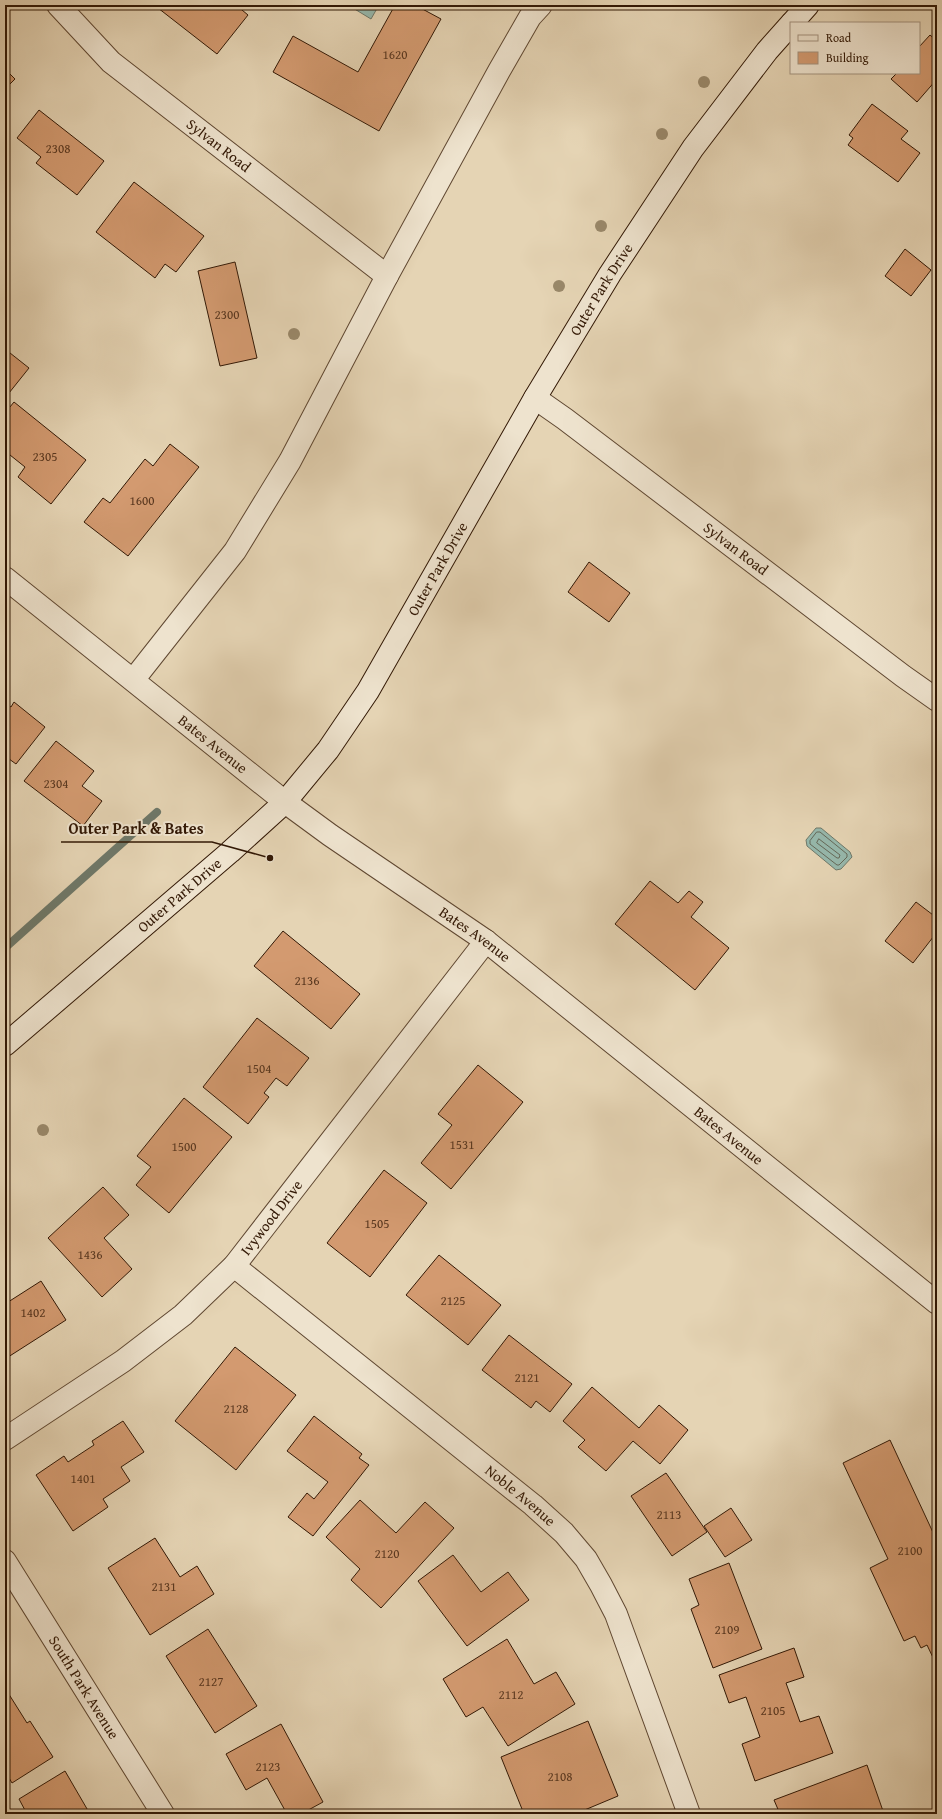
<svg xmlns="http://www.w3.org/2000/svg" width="942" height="1819" viewBox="0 0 942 1819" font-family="'Gentium Book Plus',serif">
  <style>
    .water { fill: #96b8ac; stroke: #6e7869 }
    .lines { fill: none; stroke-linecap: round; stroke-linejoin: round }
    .shore { stroke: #646858; stroke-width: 1 }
    .stream { stroke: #6e7869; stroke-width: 8 }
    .building { fill: #d39a70; stroke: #321805 }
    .street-casing { stroke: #5f4731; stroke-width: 24 }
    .secondary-casing { stroke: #321805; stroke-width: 24 }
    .street { stroke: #eee3ce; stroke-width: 22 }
    .secondary { stroke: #eee3ce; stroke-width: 22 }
    .tree { fill: #99886a }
    .labels { text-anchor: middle; stroke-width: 4; stroke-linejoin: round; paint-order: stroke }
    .number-label { font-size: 13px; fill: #5a3820 }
    .street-label { font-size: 15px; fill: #321805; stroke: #eee3ce }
    .leader { fill: none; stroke: #321805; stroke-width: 1.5 }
    .callout-dot { fill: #321805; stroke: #eee3ce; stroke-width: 1.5 }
    .callout-label { font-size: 16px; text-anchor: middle; font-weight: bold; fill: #321805; stroke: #eee3ce; stroke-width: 4; stroke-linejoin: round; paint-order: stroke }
  </style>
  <rect width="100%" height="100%" fill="#e5d4b4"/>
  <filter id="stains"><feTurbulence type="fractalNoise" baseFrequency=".005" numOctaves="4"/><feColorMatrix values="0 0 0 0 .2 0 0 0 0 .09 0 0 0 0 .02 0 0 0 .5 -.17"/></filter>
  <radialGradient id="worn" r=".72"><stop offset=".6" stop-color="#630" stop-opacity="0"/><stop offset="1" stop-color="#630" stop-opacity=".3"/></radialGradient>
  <!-- water -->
  <path class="water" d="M 348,5 L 379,5 L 371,19 Z
    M 816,828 L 821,828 L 850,852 L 852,857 L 841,869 L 836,870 L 807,846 L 806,840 Z"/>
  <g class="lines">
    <!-- shore -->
    <path class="shore" d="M 817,832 L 820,832 L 847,854 L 847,857 L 839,865 L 837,865 L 810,844 L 810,841 Z
      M 819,839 L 840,855 L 839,858 L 837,858 L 817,843 Z"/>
    <!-- stream -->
    <path class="stream" d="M 5,948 L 157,812"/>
  </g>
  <!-- building -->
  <path class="building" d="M 160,5 L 236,5 L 248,15 L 217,54 L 158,8 Z
    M 395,5 L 415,5 L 441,19 L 379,131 L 273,72 L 293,36 L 358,72 Z
    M 930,35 L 937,41 L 937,79 L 917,102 L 891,79 L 897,73 L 919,73 L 919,47 Z
    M 5,69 L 15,79 L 5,89 Z
    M 872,104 L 908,131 L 901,139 L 920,153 L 898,182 L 848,145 L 853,138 L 849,135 Z
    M 39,110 L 104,161 L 77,195 L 36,163 L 41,157 L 17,138 Z
    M 134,182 L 204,236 L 176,272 L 165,264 L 155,278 L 96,232 Z
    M 905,249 L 931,270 L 911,296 L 885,276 Z
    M 235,262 L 257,358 L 220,366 L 198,271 Z
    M 5,349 L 29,368 L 5,398 Z
    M 14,402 L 86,460 L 51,504 L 18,477 L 25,467 L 5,451 L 5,413 Z
    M 170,444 L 199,467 L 128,556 L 84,522 L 103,498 L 110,503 L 145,459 L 153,466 Z
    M 589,562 L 630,593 L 609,622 L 568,592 Z
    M 14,702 L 45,727 L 16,764 L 5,756 L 5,703 L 11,707 Z
    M 56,741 L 94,771 L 82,786 L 102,801 L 83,826 L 24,781 Z
    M 650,881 L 678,903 L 689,891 L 703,902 L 691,917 L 729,948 L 695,990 L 615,924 Z
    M 916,902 L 937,918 L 937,932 L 913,963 L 885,941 Z
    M 283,931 L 360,994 L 331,1029 L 254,966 Z
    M 257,1018 L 309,1058 L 287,1086 L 276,1078 L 264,1093 L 269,1097 L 248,1124 L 203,1087 Z
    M 478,1065 L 523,1102 L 451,1189 L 421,1163 L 452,1125 L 438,1114 Z
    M 184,1098 L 232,1137 L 169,1213 L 136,1185 L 151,1167 L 137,1156 Z
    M 384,1170 L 427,1203 L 370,1277 L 327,1243 Z
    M 103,1187 L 129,1215 L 104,1238 L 132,1269 L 102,1297 L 48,1238 Z
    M 439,1255 L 501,1305 L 468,1345 L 406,1295 Z
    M 41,1281 L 66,1320 L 5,1359 L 5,1304 Z
    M 509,1335 L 572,1384 L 550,1412 L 536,1401 L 531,1408 L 482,1370 Z
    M 235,1347 L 296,1395 L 236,1470 L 175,1421 Z
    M 592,1387 L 639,1428 L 659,1405 L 688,1430 L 660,1464 L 633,1441 L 606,1471 L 578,1447 L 585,1440 L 563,1421 Z
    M 314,1416 L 362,1454 L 359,1458 L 369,1465 L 313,1536 L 288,1517 L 307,1493 L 314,1499 L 328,1482 L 287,1451 Z
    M 123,1421 L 144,1452 L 121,1467 L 130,1481 L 103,1499 L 108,1507 L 73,1531 L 36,1475 L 64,1456 L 68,1462 L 94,1445 L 92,1441 Z
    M 890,1440 L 937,1541 L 937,1666 L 927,1645 L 921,1648 L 915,1636 L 904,1641 L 870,1568 L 888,1559 L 843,1463 Z
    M 666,1473 L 707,1532 L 672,1556 L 631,1496 Z
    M 360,1500 L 396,1533 L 425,1502 L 454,1528 L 381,1608 L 351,1580 L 360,1569 L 326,1537 Z
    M 731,1508 L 752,1540 L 725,1557 L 704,1526 Z
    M 155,1538 L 180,1577 L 197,1566 L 214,1594 L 150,1635 L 108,1568 Z
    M 453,1555 L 481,1592 L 508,1572 L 529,1600 L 467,1646 L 418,1581 Z
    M 729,1563 L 762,1649 L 713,1668 L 691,1609 L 699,1605 L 689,1579 Z
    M 208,1629 L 257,1706 L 215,1733 L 166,1656 Z
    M 507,1639 L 534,1684 L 556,1672 L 575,1704 L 508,1746 L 483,1707 L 466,1717 L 443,1679 Z
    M 794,1648 L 804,1677 L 786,1683 L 800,1722 L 819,1716 L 833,1753 L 755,1781 L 742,1744 L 760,1737 L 746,1697 L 729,1703 L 719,1675 Z
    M 5,1688 L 27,1723 L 30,1721 L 53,1757 L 12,1783 L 5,1771 Z
    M 588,1721 L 618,1796 L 575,1814 L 524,1814 L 501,1757 Z
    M 281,1724 L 323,1802 L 301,1814 L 287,1814 L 267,1778 L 246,1790 L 226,1754 Z
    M 867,1765 L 883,1811 L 875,1814 L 780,1814 L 774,1800 Z
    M 65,1771 L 90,1814 L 27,1814 L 19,1799 Z"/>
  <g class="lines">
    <defs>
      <g id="street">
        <path id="s1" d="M 58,5 L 111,62 L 387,276"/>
        <path id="s2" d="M 535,398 L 565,419 L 903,676 L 937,700"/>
        <path id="s3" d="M 5,578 L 285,802 L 330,835 L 486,941 L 937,1303"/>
        <path d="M 134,679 L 235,551 L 290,461 L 387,276 L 499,71 L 530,17 L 541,5"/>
        <path id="s4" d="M 234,1266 L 533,1505 L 564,1533 L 586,1559 L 601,1585 L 616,1614 L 689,1814"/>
        <path id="s5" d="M 5,1439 L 123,1361 L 183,1315 L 234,1266 L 486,941"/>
        <path id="s6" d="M 5,1561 L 163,1814"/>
      </g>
      <g id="secondary">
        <path d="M 792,23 L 808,5"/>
        <path id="s7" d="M 5,1045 L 230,852 L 285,802 L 328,750 L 368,691 L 535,398 L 610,274 L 693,148 L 767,51 L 791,24"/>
      </g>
    </defs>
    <!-- street casing -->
    <use href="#street" class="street-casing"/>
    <!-- secondary casing -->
    <use href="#secondary" class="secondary-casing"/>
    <!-- street -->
    <use href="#street" class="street"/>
    <!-- secondary -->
    <use href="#secondary" class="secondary"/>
  </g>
  <!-- trees -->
  <g class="tree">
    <circle cx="704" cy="82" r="6"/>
    <circle cx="662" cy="134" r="6"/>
    <circle cx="601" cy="226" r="6"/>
    <circle cx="559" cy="286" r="6"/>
    <circle cx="294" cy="334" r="6"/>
    <circle cx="43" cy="1130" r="6"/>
  </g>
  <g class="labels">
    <!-- number labels -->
    <g class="number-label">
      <text x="395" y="59">1620</text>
      <text x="58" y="153">2308</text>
      <text x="227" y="319">2300</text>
      <text x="45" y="461">2305</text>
      <text x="142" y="505">1600</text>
      <text x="56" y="788">2304</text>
      <text x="307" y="985">2136</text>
      <text x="259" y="1073">1504</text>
      <text x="462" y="1149">1531</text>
      <text x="184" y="1151">1500</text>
      <text x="377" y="1228">1505</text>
      <text x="90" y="1259">1436</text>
      <text x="453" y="1305">2125</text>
      <text x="33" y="1317">1402</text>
      <text x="527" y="1382">2121</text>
      <text x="236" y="1413">2128</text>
      <text x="83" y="1483">1401</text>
      <text x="669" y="1519">2113</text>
      <text x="910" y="1555">2100</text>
      <text x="387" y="1558">2120</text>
      <text x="164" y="1591">2131</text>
      <text x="727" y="1634">2109</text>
      <text x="211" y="1686">2127</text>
      <text x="511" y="1699">2112</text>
      <text x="773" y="1715">2105</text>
      <text x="268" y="1771">2123</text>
      <text x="560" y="1781">2108</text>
    </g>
    <!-- street labels -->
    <g class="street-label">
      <text dy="5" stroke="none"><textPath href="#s1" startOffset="214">Sylvan Road</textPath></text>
      <text dy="5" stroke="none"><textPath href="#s7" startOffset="974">Outer Park Drive</textPath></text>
      <text dy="5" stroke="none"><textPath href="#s2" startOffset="251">Sylvan Road</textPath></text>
      <text dy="5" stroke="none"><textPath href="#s7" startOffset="650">Outer Park Drive</textPath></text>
      <text dy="5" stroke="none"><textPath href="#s3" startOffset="266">Bates Avenue</textPath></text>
      <text dy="5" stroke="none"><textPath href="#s7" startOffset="230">Outer Park Drive</textPath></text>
      <text dy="5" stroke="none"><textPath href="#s3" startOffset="590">Bates Avenue</textPath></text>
      <text dy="5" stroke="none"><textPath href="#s3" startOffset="914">Bates Avenue</textPath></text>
      <text dy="5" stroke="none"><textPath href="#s5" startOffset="349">Ivywood Drive</textPath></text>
      <text dy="5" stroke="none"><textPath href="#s4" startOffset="367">Noble Avenue</textPath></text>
      <text dy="5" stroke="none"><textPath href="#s6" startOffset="149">South Park Avenue</textPath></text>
    </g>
  </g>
  <!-- callouts -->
  <path class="leader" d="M270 858L212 842H61"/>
  <circle class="callout-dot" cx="270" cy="858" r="4"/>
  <g class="callout-label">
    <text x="136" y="834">Outer Park &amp; Bates</text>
  </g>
  <!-- margin -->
  <rect width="942" height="1819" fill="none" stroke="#e5d4b4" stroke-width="20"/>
  <rect x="6" y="6" width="930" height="1807" fill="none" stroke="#321805" stroke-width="2"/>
  <rect x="10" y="10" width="922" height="1799" fill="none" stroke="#321805"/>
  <!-- legend -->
  <rect x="790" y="22" width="130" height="52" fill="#eee3ce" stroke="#a3927e"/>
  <rect x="798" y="35" width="20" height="6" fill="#eee3ce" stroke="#a3927e"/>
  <text x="826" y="42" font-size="12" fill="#321805">Road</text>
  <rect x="798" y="52" width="20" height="12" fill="#d39a70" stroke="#a3927e"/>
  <text x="826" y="62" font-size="12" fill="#321805">Building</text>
  <rect width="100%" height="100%" filter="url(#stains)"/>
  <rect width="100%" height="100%" fill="url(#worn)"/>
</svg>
